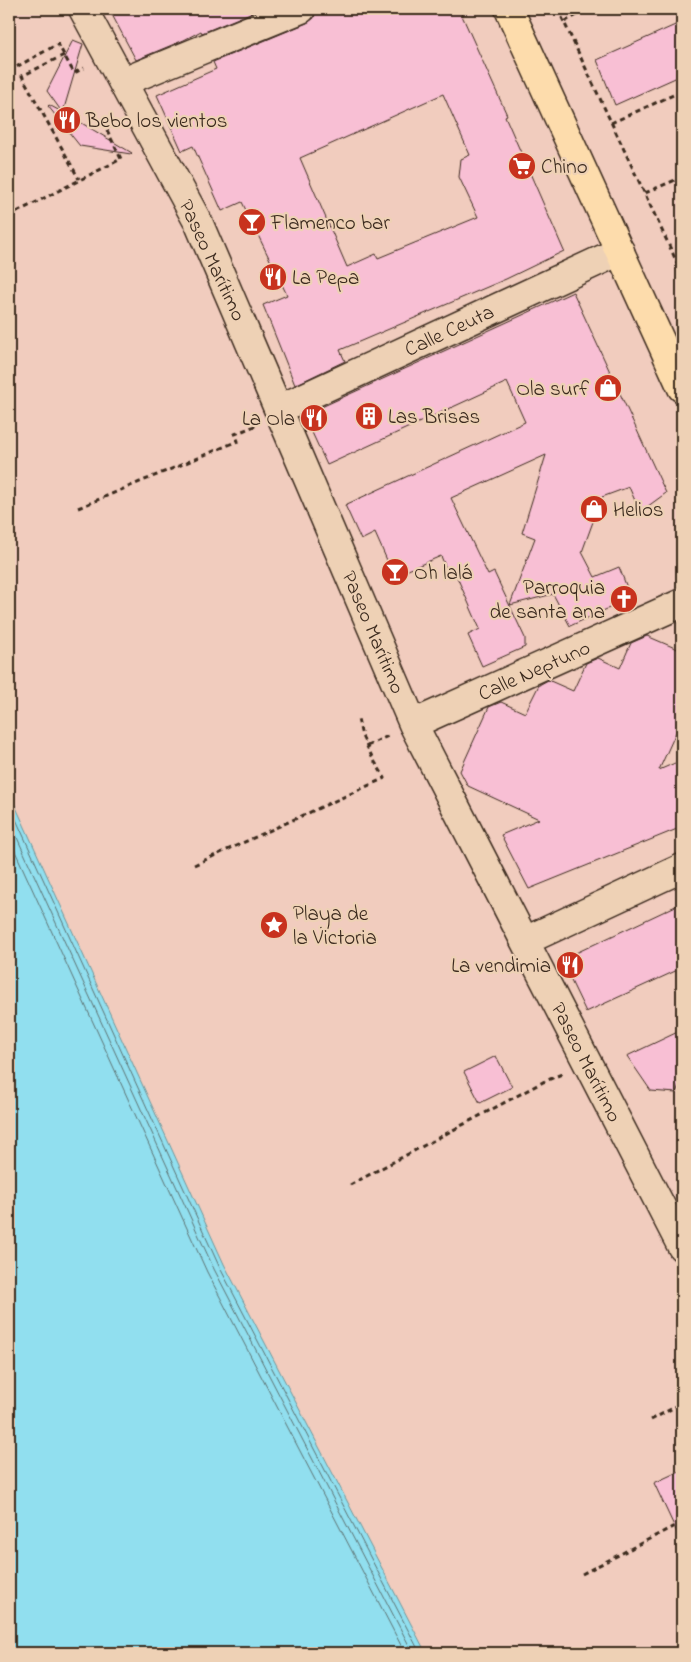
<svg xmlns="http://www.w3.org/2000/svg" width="691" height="1662" viewBox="0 0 691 1662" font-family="'Indie Flower',sans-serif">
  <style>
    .water { fill: #91dfef; stroke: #6f979b }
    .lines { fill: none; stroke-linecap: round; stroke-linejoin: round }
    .shore { stroke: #5d7272; stroke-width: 1 }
    .building { fill: #f8bfd4; stroke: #3b2a1e; fill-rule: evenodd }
    .minor-casing { stroke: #3b2a1e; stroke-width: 31 }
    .major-casing { stroke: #3b2a1e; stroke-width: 31 }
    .path { stroke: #3b2a1e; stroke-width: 3; stroke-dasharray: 5 4; stroke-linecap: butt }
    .minor { stroke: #eed1b5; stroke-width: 28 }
    .major { stroke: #fddcac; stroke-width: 28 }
    .labels { text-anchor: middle; stroke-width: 4.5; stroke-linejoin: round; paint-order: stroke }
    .poi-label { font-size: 21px; fill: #3b2a1e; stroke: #eed1b5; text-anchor: start }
    .street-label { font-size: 21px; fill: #3b2a1e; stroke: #eed1b5 }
  </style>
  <rect width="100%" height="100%" fill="#f1ccbe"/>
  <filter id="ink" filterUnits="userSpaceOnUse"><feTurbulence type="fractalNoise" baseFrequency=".02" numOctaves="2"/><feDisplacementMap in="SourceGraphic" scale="10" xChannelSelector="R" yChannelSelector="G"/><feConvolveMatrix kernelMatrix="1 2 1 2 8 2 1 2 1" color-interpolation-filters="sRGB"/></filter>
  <g filter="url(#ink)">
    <!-- water -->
    <path class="water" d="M 9,792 L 224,1264 L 426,1653 L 9,1653 Z"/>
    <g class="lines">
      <!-- shore -->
      <path class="shore" d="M 9,804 L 219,1266 L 420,1653
        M 9,820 L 214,1269 L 413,1653
        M 9,838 L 207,1272 L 405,1653"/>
    </g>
    <!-- building -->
    <path class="building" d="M 109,9 L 260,9 L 202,33 L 201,31 L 184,40 L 136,60 Z
      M 316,9 L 459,9 L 507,115 L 505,116 L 564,251 L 506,279 L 340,350 L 345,361 L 295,385 L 263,305 L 287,295 L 242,202 L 222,211 L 193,146 L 182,151 L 157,95 L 216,69 L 213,62 L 307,23 L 314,18 ZM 443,94 L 470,155 L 461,159 L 459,177 L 478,217 L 378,258 L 376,254 L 347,267 L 300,158 Z
      M 682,22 L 682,75 L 615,105 L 597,60 Z
      M 73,40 L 83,44 L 63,112 L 132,153 L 131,154 L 80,146 L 48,106 L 49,105 L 62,112 L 47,91 Z
      M 573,292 L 666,493 L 640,512 L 629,487 L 602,497 L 582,552 L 595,577 L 619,567 L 631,598 L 570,626 L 553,594 L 510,605 L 535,538 L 522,533 L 546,455 L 451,498 L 488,575 L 494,572 L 525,638 L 525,647 L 482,666 L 468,635 L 480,629 L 453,568 L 447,571 L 441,556 L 394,576 L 375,533 L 361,540 L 345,505 L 525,422 L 507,382 L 327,465 L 304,415 Z
      M 647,636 L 682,651 L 682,719 L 659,770 L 682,760 L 682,827 L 529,889 L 501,835 L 539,819 L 468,786 L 460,771 L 489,707 L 501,702 L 525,713 L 539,685 L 548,680 L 573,691 L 586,663 L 598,658 L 620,668 L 631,643 Z
      M 682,903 L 682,968 L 586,1012 L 561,960 Z
      M 682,1030 L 682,1086 L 679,1085 L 676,1093 L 651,1091 L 627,1056 Z
      M 496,1056 L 512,1087 L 480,1103 L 464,1072 Z
      M 682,1470 L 682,1543 L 654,1483 Z"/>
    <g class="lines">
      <defs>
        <path id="minor" d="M 83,9 L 199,224 L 413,724 L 682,1247
          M 123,82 L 301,9
          M 279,409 L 620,251
          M 413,724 L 682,603
          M 525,941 L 682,868"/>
        <path id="major" d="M 509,9 L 682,388"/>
      </defs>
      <!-- minor casing -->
      <use href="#minor" class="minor-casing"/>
      <!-- major casing -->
      <use href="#major" class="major-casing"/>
      <!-- path -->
      <path class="path" d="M 558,9 L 564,22
        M 577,15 L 564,22 L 682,273
        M 64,55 L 22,76 L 79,179
        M 9,71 L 58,44 L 74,73 L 84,68
        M 611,123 L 682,91
        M 645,193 L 682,177
        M 9,216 L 121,159 L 106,128 L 116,123
        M 78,508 L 238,441 L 235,434 L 257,425
        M 367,746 L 390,735
        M 194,865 L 385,778 L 373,759 L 362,736 L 358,719
        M 350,1185 L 543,1082 L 564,1073
        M 651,1420 L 682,1403
        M 582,1574 L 682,1522"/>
      <!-- minor -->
      <use href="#minor" class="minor"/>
      <!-- major -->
      <use href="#major" class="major"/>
    </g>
  </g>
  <!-- icons -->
  <defs>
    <symbol id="restaurant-disc" viewBox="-11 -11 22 22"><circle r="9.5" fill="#c8321e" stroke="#eed1b5"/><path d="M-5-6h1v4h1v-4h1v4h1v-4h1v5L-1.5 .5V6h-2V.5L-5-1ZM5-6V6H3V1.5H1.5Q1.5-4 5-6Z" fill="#fff"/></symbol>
    <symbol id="supermarket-disc" viewBox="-11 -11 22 22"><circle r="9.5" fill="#c8321e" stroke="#eed1b5"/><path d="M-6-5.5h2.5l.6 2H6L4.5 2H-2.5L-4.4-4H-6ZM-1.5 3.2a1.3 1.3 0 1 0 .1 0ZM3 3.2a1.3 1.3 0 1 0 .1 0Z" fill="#fff"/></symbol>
    <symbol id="bar-disc" viewBox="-11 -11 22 22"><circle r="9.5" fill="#c8321e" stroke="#eed1b5"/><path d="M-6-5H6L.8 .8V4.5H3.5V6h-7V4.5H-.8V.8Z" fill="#fff"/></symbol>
    <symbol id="shop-disc" viewBox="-11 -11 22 22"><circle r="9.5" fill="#c8321e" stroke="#eed1b5"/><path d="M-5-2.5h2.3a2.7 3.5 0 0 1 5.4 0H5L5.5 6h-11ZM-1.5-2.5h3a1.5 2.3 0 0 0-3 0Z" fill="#fff"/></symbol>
    <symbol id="building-disc" viewBox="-11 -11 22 22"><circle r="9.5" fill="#c8321e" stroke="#eed1b5"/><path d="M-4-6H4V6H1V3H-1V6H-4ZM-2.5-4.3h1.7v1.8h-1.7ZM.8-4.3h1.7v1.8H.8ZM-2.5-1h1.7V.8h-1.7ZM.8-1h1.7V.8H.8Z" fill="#fff"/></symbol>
    <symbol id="church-disc" viewBox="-11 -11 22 22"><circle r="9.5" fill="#c8321e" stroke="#eed1b5"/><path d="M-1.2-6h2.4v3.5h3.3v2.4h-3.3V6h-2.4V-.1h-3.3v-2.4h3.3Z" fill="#fff"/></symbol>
    <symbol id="sight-disc" viewBox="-11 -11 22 22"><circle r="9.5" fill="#c8321e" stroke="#eed1b5"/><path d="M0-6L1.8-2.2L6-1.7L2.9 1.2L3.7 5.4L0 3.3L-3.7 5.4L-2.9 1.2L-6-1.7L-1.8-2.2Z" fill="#fff"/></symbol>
  </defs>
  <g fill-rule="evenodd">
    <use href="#restaurant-disc" x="51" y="104" width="32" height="32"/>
    <use href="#supermarket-disc" x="506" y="150" width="32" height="32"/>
    <use href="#bar-disc" x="236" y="206" width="32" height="32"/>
    <use href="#restaurant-disc" x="257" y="261" width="32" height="32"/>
    <use href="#shop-disc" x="592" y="372" width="32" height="32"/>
    <use href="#building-disc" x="353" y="400" width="32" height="32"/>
    <use href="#restaurant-disc" x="298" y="402" width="32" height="32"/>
    <use href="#shop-disc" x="578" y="493" width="32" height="32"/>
    <use href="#bar-disc" x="379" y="556" width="32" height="32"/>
    <use href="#church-disc" x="608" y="583" width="32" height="32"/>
    <use href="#sight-disc" x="258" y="909" width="32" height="32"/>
    <use href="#restaurant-disc" x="554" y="949" width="32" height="32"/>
  </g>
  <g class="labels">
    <!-- poi labels -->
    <g class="poi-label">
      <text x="86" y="127">Bebo los vientos</text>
      <text x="541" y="173">Chino</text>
      <text x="271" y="229">Flamenco bar</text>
      <text x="292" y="284">La Pepa</text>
      <text x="589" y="395" text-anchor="end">Ola surf</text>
      <text x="388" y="423">Las Brisas</text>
      <text x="295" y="425" text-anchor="end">La Ola</text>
      <text x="613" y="516">Helios</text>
      <text x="414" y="579">Oh lalá</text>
      <text x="605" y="594" text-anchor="end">Parroquia<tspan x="605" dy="24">de santa ana</tspan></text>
      <text x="293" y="920">Playa de<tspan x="293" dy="24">la Victoria</tspan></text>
      <text x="551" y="972" text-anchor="end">La vendimia</text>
    </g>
    <!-- street labels -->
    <g class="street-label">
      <text transform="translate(213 260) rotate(65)" y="7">Paseo Marítimo</text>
      <text transform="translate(449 330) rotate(-25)" y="7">Calle Ceuta</text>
      <text transform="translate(374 632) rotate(67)" y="7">Paseo Marítimo</text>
      <text transform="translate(534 670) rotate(-24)" y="7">Calle Neptuno</text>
      <text transform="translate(587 1062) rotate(63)" y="7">Paseo Marítimo</text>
    </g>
  </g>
  <!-- margin -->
  <rect width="691" height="1662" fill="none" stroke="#eed1b5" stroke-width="30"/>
  <rect x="15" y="15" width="661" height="1632" fill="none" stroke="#3b2a1e" stroke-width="2" filter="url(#ink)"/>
</svg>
